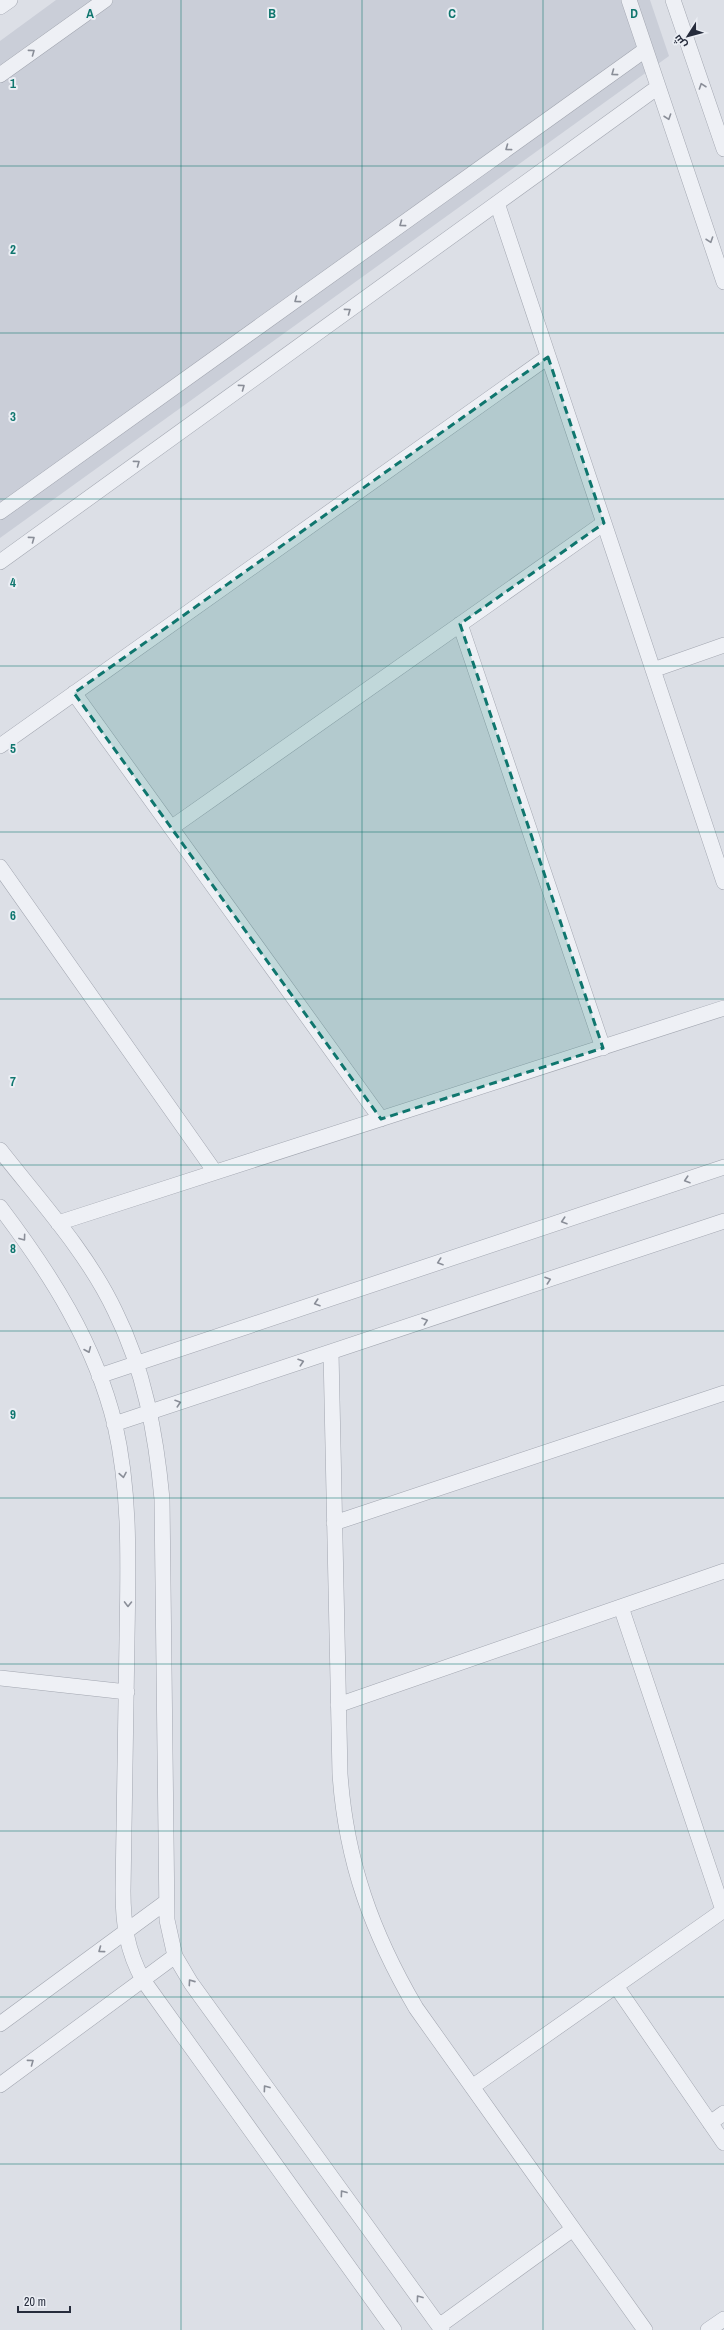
<svg xmlns="http://www.w3.org/2000/svg" width="724" height="2330" viewBox="0 0 724 2330" font-family="'Archivo Narrow',Cairo,sans-serif">
  <style>
    .built { fill: #caced8 }
    .lines { fill: none; stroke-linecap: round; stroke-linejoin: round }
    .minor-casing { stroke: #a2a6b0; stroke-width: 16 }
    .minor { stroke: #eef0f5; stroke-width: 15 }
    .oneway { stroke: #8a8e98 }
    .marked { fill: #0f766e; fill-opacity: 0.2; stroke: #0f766e; stroke-width: 3; stroke-dasharray: 8 5; stroke-linejoin: round }
    .grid { fill: none; stroke: #0f766e; stroke-width: 1; stroke-opacity: 0.55 }
    .grid-label { font-size: 13px; text-anchor: middle; font-weight: bold; fill: #0f766e; stroke: #ebeef4; stroke-width: 4; stroke-linejoin: round; paint-order: stroke }
  </style>
  <rect width="100%" height="100%" fill="#dcdfe6"/>
  <!-- built -->
  <path class="built" d="M 56,0 L 650,0 L 669,56 L 0,538 L 0,41 Z"/>
  <g class="lines">
    <defs>
      <path id="minor" d="M 629,0 L 724,282
        M 673,0 L 724,149
        M 0,7 L 10,0
        M 0,75 L 105,0
        M 497,203 L 724,882
        M 0,512 L 645,50
        M 0,562 L 658,87
        M 460,624 L 603,1048
        M 653,670 L 724,645
        M 74,693 L 381,1119
        M 0,746 L 548,357
        M 171,828 L 604,523
        M 0,867 L 215,1172
        M 0,1150 C 40,1201 87,1252 115,1311 C 144,1369 156,1434 162,1499 L 167,1920 L 175,1956 L 191,1983 L 442,2330
        M 0,1207 C 50,1273 95,1343 115,1425 C 131,1495 128,1567 127,1639 C 126,1723 125,1807 123,1891 C 123,1924 127,1951 143,1980 L 394,2330
        M 58,1223 L 724,1008
        M 331,1352 L 340,1774 C 346,1861 372,1933 416,2008 L 645,2330
        M 99,1376 L 724,1167
        M 114,1424 L 724,1221
        M 334,1523 L 724,1393
        M 621,1607 L 723,1910
        M 0,1678 L 127,1692
        M 338,1705 L 724,1571
        M 616,1986 L 724,2143
        M 0,2024 L 166,1902
        M 0,2085 L 175,1956
        M 472,2087 L 724,1910
        M 710,2123 L 724,2113
        M 439,2326 L 573,2229
        M 708,2330 L 724,2319"/>
    </defs>
    <!-- minor casing -->
    <use href="#minor" class="minor-casing"/>
    <!-- minor -->
    <use href="#minor" class="minor"/>
  </g>
  <!-- one-way arrows -->
  <defs><path id="oneway-chevron" d="M-2-3.5L2.5 0L-2 3.5" fill="none" stroke-width="1.6" stroke-linecap="round" stroke-linejoin="round"/></defs>
  <g class="oneway">
    <use href="#oneway-chevron" transform="translate(32 52) rotate(-36)"/>
    <use href="#oneway-chevron" transform="translate(614 73) rotate(144)"/>
    <use href="#oneway-chevron" transform="translate(702 86) rotate(-109)"/>
    <use href="#oneway-chevron" transform="translate(668 117) rotate(71)"/>
    <use href="#oneway-chevron" transform="translate(508 148) rotate(144)"/>
    <use href="#oneway-chevron" transform="translate(402 224) rotate(144)"/>
    <use href="#oneway-chevron" transform="translate(710 240) rotate(71)"/>
    <use href="#oneway-chevron" transform="translate(297 300) rotate(144)"/>
    <use href="#oneway-chevron" transform="translate(348 311) rotate(-36)"/>
    <use href="#oneway-chevron" transform="translate(242 387) rotate(-36)"/>
    <use href="#oneway-chevron" transform="translate(137 463) rotate(-36)"/>
    <use href="#oneway-chevron" transform="translate(32 539) rotate(-36)"/>
    <use href="#oneway-chevron" transform="translate(687 1180) rotate(162)"/>
    <use href="#oneway-chevron" transform="translate(564 1221) rotate(162)"/>
    <use href="#oneway-chevron" transform="translate(23 1238) rotate(54)"/>
    <use href="#oneway-chevron" transform="translate(440 1262) rotate(161)"/>
    <use href="#oneway-chevron" transform="translate(548 1280) rotate(-19)"/>
    <use href="#oneway-chevron" transform="translate(317 1303) rotate(162)"/>
    <use href="#oneway-chevron" transform="translate(425 1321) rotate(-19)"/>
    <use href="#oneway-chevron" transform="translate(88 1350) rotate(67)"/>
    <use href="#oneway-chevron" transform="translate(301 1362) rotate(-18)"/>
    <use href="#oneway-chevron" transform="translate(178 1403) rotate(-18)"/>
    <use href="#oneway-chevron" transform="translate(123 1475) rotate(80)"/>
    <use href="#oneway-chevron" transform="translate(128 1604) rotate(91)"/>
    <use href="#oneway-chevron" transform="translate(101 1950) rotate(144)"/>
    <use href="#oneway-chevron" transform="translate(191 1982) rotate(-125)"/>
    <use href="#oneway-chevron" transform="translate(31 2062) rotate(-36)"/>
    <use href="#oneway-chevron" transform="translate(266 2088) rotate(-126)"/>
    <use href="#oneway-chevron" transform="translate(343 2193) rotate(-126)"/>
    <use href="#oneway-chevron" transform="translate(419 2298) rotate(-126)"/>
  </g>
  <!-- marked area -->
  <path class="marked" d="M 548,357 L 604,523 L 460,624 L 603,1048 L 381,1119 L 74,693 Z"/>
  <!-- grid -->
  <path class="grid" d="M 181,0 L 181,2330M 362,0 L 362,2330M 543,0 L 543,2330M 0,166 L 724,166M 0,333 L 724,333M 0,499 L 724,499M 0,666 L 724,666M 0,832 L 724,832M 0,999 L 724,999M 0,1165 L 724,1165M 0,1331 L 724,1331M 0,1498 L 724,1498M 0,1664 L 724,1664M 0,1831 L 724,1831M 0,1997 L 724,1997M 0,2164 L 724,2164"/>
  <g class="grid-label">
    <text x="90" y="18">A</text>
    <text x="272" y="18">B</text>
    <text x="452" y="18">C</text>
    <text x="634" y="18">D</text>
    <text x="13" y="88">1</text>
    <text x="13" y="254">2</text>
    <text x="13" y="421">3</text>
    <text x="13" y="587">4</text>
    <text x="13" y="753">5</text>
    <text x="13" y="920">6</text>
    <text x="13" y="1086">7</text>
    <text x="13" y="1253">8</text>
    <text x="13" y="1419">9</text>
  </g>
  <!-- north arrow -->
  <g transform="translate(688 36) rotate(234)" stroke="#ebeef4" stroke-width="3" paint-order="stroke">
  <path d="M0-3L7 15L0 10L-7 15Z" fill="#262c3c"/>
  <text y="-6" font-size="11" font-weight="bold" text-anchor="middle" fill="#262c3c">ش</text>
  </g>
  <!-- scale -->
  <path d="M18 2306v6h52v-6" fill="none" stroke="#262c3c" stroke-width="2"/>
  <text x="24" y="2306" font-size="12" fill="#262c3c" stroke="#ebeef4" stroke-width="3" paint-order="stroke">20 m</text>
</svg>
